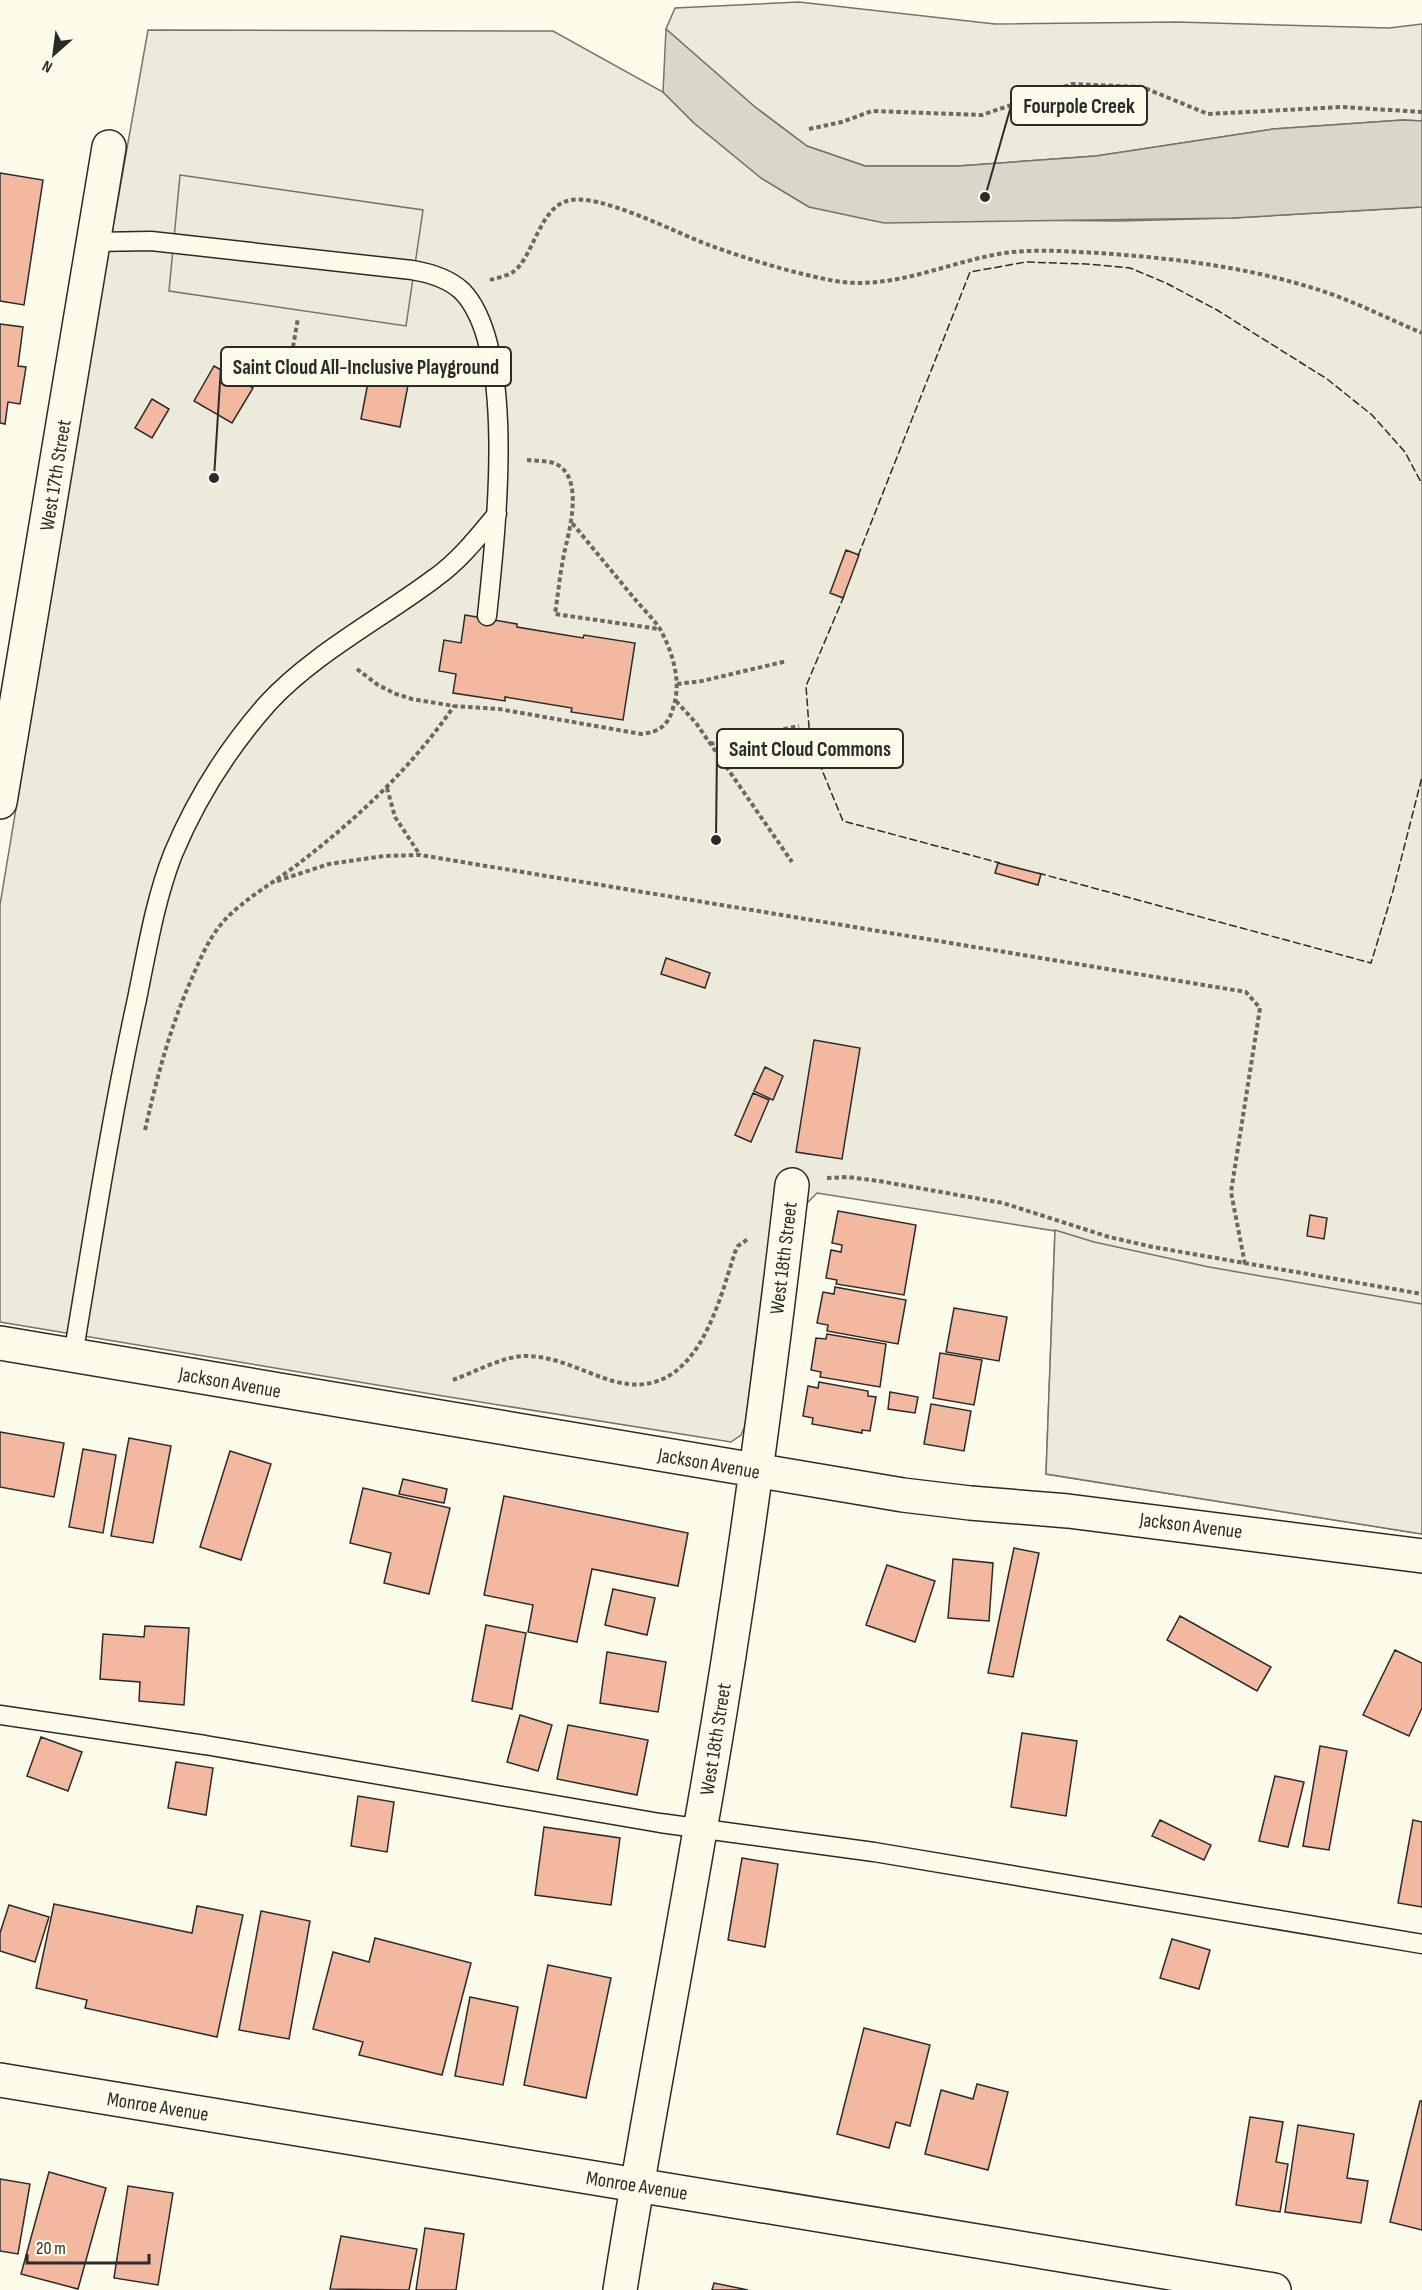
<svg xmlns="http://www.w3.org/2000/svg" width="1422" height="2290" viewBox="0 0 1422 2290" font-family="'Sofia Sans Condensed',sans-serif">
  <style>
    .green { fill: #ecebdb; stroke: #74746e; stroke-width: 1.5 }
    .parking { fill: #eceadb; stroke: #74746e; stroke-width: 1.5 }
    .water { fill: #d8d7c9; stroke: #74746e; stroke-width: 1.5 }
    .building { fill: #f2b8a0; stroke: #2b2b2b; stroke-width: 1.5 }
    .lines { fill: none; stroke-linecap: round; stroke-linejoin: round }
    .service-casing { stroke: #2b2b2b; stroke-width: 21 }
    .minor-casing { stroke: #2b2b2b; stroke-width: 36 }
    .path { stroke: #6a6964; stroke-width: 4; stroke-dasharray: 4.5 3; stroke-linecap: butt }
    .service { stroke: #fdfbea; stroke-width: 18 }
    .minor { stroke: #fdfbea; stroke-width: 33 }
    .fence { stroke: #2b2b2b; stroke-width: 1.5; stroke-dasharray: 8 3; stroke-linecap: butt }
    .labels { text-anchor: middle; stroke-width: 4.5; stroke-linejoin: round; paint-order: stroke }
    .street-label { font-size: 20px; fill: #2b2b2b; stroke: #fdfbea }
    .leader { fill: none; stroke: #2b2b2b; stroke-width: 2 }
    .callout-dot { fill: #2b2b2b; stroke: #fdfbea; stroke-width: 2 }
    .callout { fill: #fdfbea; stroke: #2b2b2b; stroke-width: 2 }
    .callout-label { font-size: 21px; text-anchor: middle; font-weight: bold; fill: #2b2b2b }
  </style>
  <rect width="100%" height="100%" fill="#fdfbea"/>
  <!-- green -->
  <path class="green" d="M 799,2 L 995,24 L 1177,22 L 1389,28 L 1422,24 L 1422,121 L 1403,120 L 1273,129 L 1096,156 L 958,166 L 865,166 L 807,146 L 755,107 L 666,29 L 675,8 Z
    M 148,30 L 553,31 L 663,92 L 694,123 L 761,178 L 809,207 L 1024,220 L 1119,221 L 1233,218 L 1422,207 L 1422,1534 L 1046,1474 L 1055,1231 L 817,1193 L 769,1242 L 745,1426 L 741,1435 L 731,1442 L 443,1396 L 0,1322 L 0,905 L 104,278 Z"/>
  <!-- parking -->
  <path class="parking" d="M 180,175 L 423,210 L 406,326 L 169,291 Z
    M 1055,1230 L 1094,1242 L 1209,1267 L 1422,1304 L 1422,1534 L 1046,1474 Z"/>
  <!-- water -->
  <path class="water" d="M 666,29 L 755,107 L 807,146 L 865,166 L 958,166 L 1096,156 L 1273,129 L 1403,120 L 1422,121 L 1422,207 L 1233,218 L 884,223 L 809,207 L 761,178 L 694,123 L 663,92 Z"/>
  <!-- building -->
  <path class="building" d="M 0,173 L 43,180 L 24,305 L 0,301 Z
    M 0,324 L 23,327 L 18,366 L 26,367 L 20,404 L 8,402 L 5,424 L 0,423 Z
    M 374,351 L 413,359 L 400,427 L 361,419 Z
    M 214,366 L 253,388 L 232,423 L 194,401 Z
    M 152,399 L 169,409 L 152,438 L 135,428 Z
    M 846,550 L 859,555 L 843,598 L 830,593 Z
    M 465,615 L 517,624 L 517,627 L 583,638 L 584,635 L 635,643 L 623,720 L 571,712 L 572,708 L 505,697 L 505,701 L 453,693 L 456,674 L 439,671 L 444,640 L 461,643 Z
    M 998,863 L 1041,874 L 1038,885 L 995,873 Z
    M 666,958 L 710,973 L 705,988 L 661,974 Z
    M 814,1040 L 860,1048 L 842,1159 L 796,1152 Z
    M 765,1067 L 783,1076 L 773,1100 L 754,1091 Z
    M 753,1093 L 769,1100 L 751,1142 L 735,1135 Z
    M 838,1211 L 916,1225 L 904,1295 L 836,1284 L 837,1280 L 826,1278 L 831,1250 L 841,1252 L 842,1245 L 832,1243 Z
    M 1310,1215 L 1327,1218 L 1324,1239 L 1307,1236 Z
    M 835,1287 L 906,1300 L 898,1344 L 827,1331 L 828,1325 L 817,1323 L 823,1292 L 834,1294 Z
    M 954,1308 L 1007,1317 L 999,1361 L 946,1352 Z
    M 827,1334 L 886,1344 L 880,1387 L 820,1377 L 821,1372 L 811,1370 L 816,1338 L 826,1339 Z
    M 940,1353 L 982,1360 L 974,1405 L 933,1398 Z
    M 819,1382 L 868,1391 L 868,1396 L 876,1397 L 870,1431 L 862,1430 L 862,1433 L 812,1424 L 813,1418 L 803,1416 L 808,1386 L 818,1388 Z
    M 890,1392 L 918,1397 L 915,1413 L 888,1409 Z
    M 931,1404 L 971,1411 L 964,1451 L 924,1444 Z
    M 0,1432 L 64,1443 L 54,1497 L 0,1487 Z
    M 129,1438 L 171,1446 L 153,1543 L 111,1536 Z
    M 83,1449 L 116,1455 L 103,1533 L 69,1527 Z
    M 230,1451 L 271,1464 L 241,1560 L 200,1547 Z
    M 403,1479 L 447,1489 L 444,1503 L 399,1494 Z
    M 363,1488 L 450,1508 L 429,1594 L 384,1583 L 391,1553 L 350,1543 Z
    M 504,1496 L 688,1533 L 678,1586 L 592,1569 L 577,1642 L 528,1632 L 533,1605 L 484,1595 Z
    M 1014,1548 L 1039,1553 L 1013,1677 L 988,1673 Z
    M 953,1559 L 993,1563 L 989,1621 L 948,1618 Z
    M 887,1565 L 935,1581 L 915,1642 L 866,1625 Z
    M 613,1589 L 655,1598 L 647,1635 L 605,1625 Z
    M 1180,1616 L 1271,1667 L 1257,1691 L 1167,1640 Z
    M 486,1625 L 526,1633 L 512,1709 L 472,1701 Z
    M 145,1626 L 189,1628 L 184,1705 L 139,1701 L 140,1682 L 100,1679 L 103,1634 L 144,1637 Z
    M 1395,1650 L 1422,1663 L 1422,1708 L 1409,1736 L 1363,1715 Z
    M 607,1652 L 666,1662 L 658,1712 L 600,1703 Z
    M 520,1715 L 552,1725 L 538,1771 L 507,1762 Z
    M 568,1725 L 648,1740 L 637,1795 L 557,1779 Z
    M 1022,1733 L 1077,1741 L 1066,1816 L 1011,1807 Z
    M 41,1737 L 82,1752 L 68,1791 L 27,1776 Z
    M 1320,1746 L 1347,1751 L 1329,1850 L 1303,1846 Z
    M 176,1762 L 213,1768 L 206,1815 L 168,1808 Z
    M 1275,1776 L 1304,1782 L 1288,1847 L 1259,1841 Z
    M 358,1796 L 394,1802 L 387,1852 L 351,1846 Z
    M 1160,1820 L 1211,1845 L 1204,1860 L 1152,1836 Z
    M 1413,1820 L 1422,1822 L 1422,1907 L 1398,1903 Z
    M 544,1827 L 620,1838 L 611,1905 L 535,1895 Z
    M 742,1858 L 778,1864 L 765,1947 L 728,1940 Z
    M 54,1904 L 192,1933 L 197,1906 L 243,1915 L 217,2037 L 85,2008 L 87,2000 L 36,1988 Z
    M 9,1905 L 49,1917 L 35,1962 L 0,1951 L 0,1933 Z
    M 261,1911 L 310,1921 L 289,2039 L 239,2030 Z
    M 375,1938 L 471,1963 L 442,2075 L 359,2055 L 363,2042 L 313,2029 L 333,1952 L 369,1962 Z
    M 1172,1939 L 1210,1950 L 1199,1989 L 1160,1978 Z
    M 548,1965 L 611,1978 L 586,2098 L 524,2085 Z
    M 470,1997 L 518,2007 L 503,2085 L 455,2076 Z
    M 864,2028 L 930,2045 L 910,2126 L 896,2122 L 889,2148 L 837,2134 Z
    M 977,2084 L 1008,2092 L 988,2170 L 925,2154 L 941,2090 L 973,2099 Z
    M 1420,2101 L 1422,2101 L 1422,2230 L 1390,2222 Z
    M 1250,2117 L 1283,2122 L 1276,2162 L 1288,2164 L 1280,2212 L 1236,2205 Z
    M 1298,2125 L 1354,2134 L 1347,2178 L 1368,2181 L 1361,2223 L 1285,2212 Z
    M 49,2172 L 106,2188 L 78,2289 L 21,2274 Z
    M 0,2179 L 30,2184 L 18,2254 L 0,2251 Z
    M 128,2186 L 173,2193 L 158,2285 L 114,2278 Z
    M 425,2228 L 464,2234 L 456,2290 L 416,2290 Z
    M 341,2236 L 417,2249 L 409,2290 L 330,2289 Z
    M 714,2283 L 748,2290 L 712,2290 Z"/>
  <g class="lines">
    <defs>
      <path id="service" d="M 94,242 L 151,241 L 412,270 C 430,273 448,278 462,291 C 518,349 495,539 487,616
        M 73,1356 C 93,1236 111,1117 137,999 C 147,950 155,900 173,854 C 196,799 229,747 268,703 C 313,654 382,618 435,578 C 459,561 478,537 497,514
        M 0,1715 L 205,1745 L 660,1823 L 874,1852 L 1422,1944"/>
      <path id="minor" d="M 0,802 L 109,147
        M 0,1343 L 903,1495 L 970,1503 L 1068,1511 L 1422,1556
        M 0,2080 L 1274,2290
        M 620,2290 C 644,2136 674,1984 700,1830 C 738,1616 767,1401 792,1185"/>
    </defs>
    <!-- service casing -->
    <use href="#service" class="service-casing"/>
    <!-- minor casing -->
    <use href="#minor" class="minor-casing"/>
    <!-- path -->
    <path class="path" d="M 809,129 L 842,122 L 872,111 L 982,115 L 1072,84 L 1142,87 L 1208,114 L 1342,107 L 1422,112
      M 490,280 C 497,278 507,276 513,272 C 533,258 539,209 567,201 C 597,191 678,234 709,245 C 750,260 793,273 835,281 C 896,291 953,259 1012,252 C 1046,249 1079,252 1113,254 C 1178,259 1243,267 1306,286 C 1346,297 1384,317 1422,333
      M 293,347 L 298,318
      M 527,460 C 538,461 554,460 562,468 C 582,486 569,532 564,554 C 560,574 558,594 555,614 L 659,629
      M 357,669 L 378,685 L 396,694 L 412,699 L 454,706 L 499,709 L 641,734 C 659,732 668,726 673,708 C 682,682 673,653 660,629 C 653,618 642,608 634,598 C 613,573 593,548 572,523
      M 677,684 L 702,681 L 787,661
      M 676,701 L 696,723 L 792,862
      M 710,744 L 799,726
      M 387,788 L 395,817 L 420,855
      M 277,881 L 329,864 L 384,856 L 420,855 L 1246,992 L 1260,1008 L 1231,1192 L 1245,1264
      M 145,1130 C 157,1077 170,1027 192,978 C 200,959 209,938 223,922 C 243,899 277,881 302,861 C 360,816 412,767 454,706
      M 827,1178 L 848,1177 L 879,1181 L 1003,1203 L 1109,1237 L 1153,1247 L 1422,1294
      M 453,1380 C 475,1372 503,1356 526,1356 C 557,1356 585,1373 613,1381 C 694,1404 717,1309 735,1252 L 738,1246 L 748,1239"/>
    <!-- service -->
    <use href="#service" class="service"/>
    <!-- minor -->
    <use href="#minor" class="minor"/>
    <!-- fence -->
    <path class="fence" d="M 858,556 L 970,272 L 1026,262 L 1086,264 L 1130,268 L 1166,283 L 1217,310 L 1327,379 L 1372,415 L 1405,452 L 1422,484
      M 844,596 L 806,686 L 810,741 L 843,821 L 1000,863
      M 1038,873 L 1371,963 L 1393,891 L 1422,777"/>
  </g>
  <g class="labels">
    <!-- street labels -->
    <g class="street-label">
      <text transform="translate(55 475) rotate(-81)" y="7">West 17th Street</text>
      <text transform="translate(783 1258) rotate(-83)" y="7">West 18th Street</text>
      <text transform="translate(230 1382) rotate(10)" y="7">Jackson Avenue</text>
      <text transform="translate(709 1463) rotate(10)" y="7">Jackson Avenue</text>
      <text transform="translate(1191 1525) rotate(7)" y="7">Jackson Avenue</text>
      <text transform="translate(715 1739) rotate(-81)" y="7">West 18th Street</text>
      <text transform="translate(158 2106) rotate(9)" y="7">Monroe Avenue</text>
      <text transform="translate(637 2185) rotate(9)" y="7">Monroe Avenue</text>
    </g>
  </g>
  <!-- callouts -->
  <path class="leader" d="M985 197L1011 106M214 478L221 366M716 840L717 749"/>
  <g class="callout-dot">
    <circle cx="985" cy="197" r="6"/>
    <circle cx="214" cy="478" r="6"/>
    <circle cx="716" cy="840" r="6"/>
  </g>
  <g class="callout">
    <rect x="1011" y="86" width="136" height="39" rx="6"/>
    <rect x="221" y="347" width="290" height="39" rx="6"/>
    <rect x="717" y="729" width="186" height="39" rx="6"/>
  </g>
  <g class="callout-label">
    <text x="1079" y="113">Fourpole Creek</text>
    <text x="366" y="374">Saint Cloud All-Inclusive Playground</text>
    <text x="810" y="756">Saint Cloud Commons</text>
  </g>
  <!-- north arrow -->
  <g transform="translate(54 54) rotate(208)" stroke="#fdfbea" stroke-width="4.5" paint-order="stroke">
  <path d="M0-4.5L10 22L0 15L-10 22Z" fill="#2b2b2b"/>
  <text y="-9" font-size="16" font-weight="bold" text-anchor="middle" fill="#2b2b2b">N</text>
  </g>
  <!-- scale -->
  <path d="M27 2254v9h122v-9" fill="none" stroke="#2b2b2b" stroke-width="3"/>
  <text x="36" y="2254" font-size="18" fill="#2b2b2b" stroke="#fdfbea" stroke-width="4.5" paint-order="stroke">20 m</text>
</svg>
